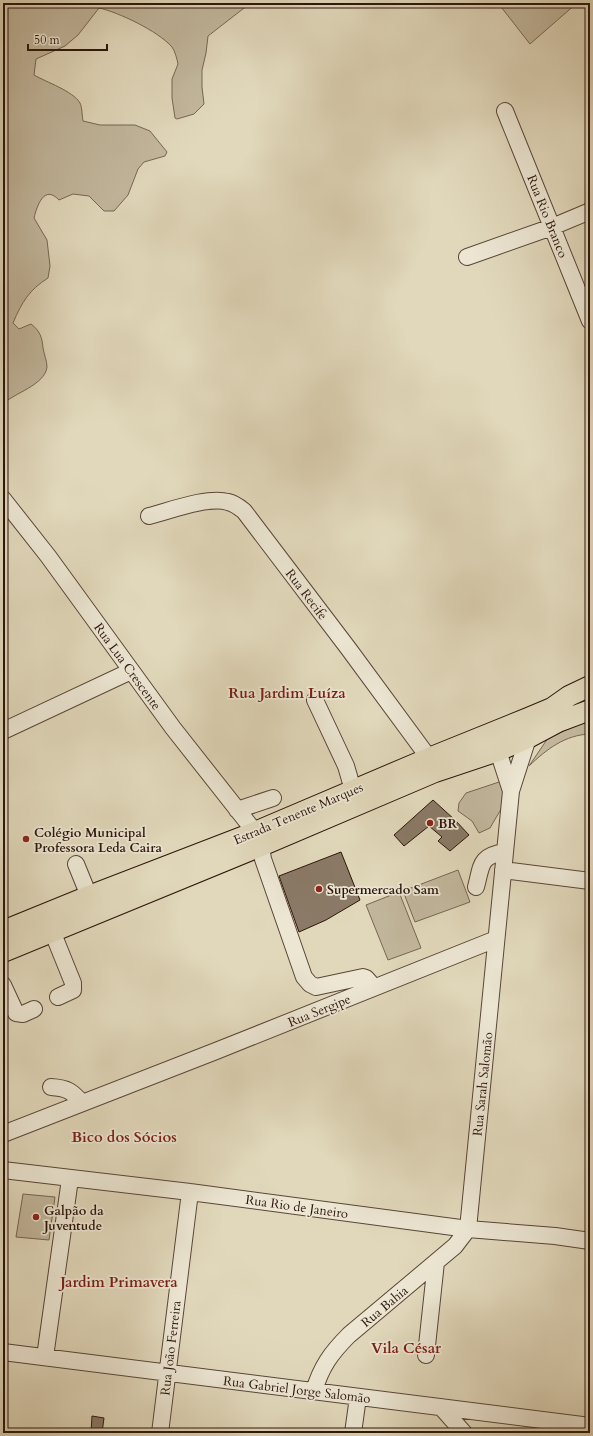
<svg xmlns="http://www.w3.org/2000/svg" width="593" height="1436" viewBox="0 0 593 1436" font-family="Cardo,serif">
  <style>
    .green { fill: #c2b79d; stroke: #776654 }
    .building { fill: #8a7a67; stroke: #2c150c }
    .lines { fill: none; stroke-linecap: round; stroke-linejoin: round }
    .minor-casing { stroke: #594638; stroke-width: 18 }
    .major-casing { stroke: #2c150c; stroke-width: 22 }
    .minor { stroke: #ece6d3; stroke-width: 16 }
    .major { stroke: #e1d8bb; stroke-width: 20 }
    .poi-dot { fill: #8f2418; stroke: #ece6d3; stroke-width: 1.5 }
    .labels { text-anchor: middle; stroke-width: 3.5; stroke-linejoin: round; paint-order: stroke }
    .street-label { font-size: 13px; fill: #2c150c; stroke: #ece6d3 }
    .poi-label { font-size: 13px; font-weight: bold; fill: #2c150c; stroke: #ece6d3; text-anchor: start }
    .quarter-label { font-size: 15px; font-weight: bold; fill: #7a1f14; stroke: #ece6d3 }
  </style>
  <rect width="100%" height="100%" fill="#e1d8bb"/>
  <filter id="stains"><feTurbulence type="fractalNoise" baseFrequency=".005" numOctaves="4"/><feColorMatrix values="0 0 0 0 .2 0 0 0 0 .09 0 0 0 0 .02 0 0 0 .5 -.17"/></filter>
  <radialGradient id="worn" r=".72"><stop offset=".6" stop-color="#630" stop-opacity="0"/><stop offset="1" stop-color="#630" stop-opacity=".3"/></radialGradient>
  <!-- green -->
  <path class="green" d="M 3,3 L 252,3 L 248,5 L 208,36 L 206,53 L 202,70 L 202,87 L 204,104 L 194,114 L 177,119 L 175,118 L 172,98 L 172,79 L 178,64 C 177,59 175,51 172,47 C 158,31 118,12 99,8 L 78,35 L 65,46 L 36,59 L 34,75 C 46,82 73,91 80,103 C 82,107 82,115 83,121 L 100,125 L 135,125 L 150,131 L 167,152 L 165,156 L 144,162 L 138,169 L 128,195 L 114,211 L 104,211 L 89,196 L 73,194 L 59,200 C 44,184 37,206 34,218 L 47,240 L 50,266 L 48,278 C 29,290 22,302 13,323 L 19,329 L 31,324 C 40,331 42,337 43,348 C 44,354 47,361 47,367 C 45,385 14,393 3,404 Z
    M 498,3 L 577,3 L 530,44 Z
    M 590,722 L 590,734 C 565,735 547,749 529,766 L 548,738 L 582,723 Z
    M 502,781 L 504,785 L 504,804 L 490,828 L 479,833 L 472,821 L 458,811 L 459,803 L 466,793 Z
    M 458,870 L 470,902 L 415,922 L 403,891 Z
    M 399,892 L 421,948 L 388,960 L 366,905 Z
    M 23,1194 L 55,1197 L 49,1240 L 16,1237 Z"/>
  <!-- building -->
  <path class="building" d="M 433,800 L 455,820 L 469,835 L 450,851 L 438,841 L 442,837 L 429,826 L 404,846 L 394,835 Z
    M 341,852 L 360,900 L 326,920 L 299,932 L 279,876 Z
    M 92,1416 L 104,1418 L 102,1433 L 91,1433 Z"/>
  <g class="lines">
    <defs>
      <path id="minor" d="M 505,111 L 590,321
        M 467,257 L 552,227 L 590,211
        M 3,499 L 48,556 L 173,728 L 255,832
        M 149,516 C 169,511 208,496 228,502 C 234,503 239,507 244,511 L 348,648 L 429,758
        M 315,700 L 346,766 L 353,790
        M 3,731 L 131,671
        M 498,751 L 511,791
        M 237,810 L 273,798
        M 261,846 L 263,859 L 304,977 L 310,984 L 316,987 L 363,977 L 366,978 L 374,987
        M 76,864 L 89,896
        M 503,870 L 590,881
        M 476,887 C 482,865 479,856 505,852
        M 52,931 L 73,983 L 73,990 L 58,997
        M 3,985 L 16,1013 L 23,1014 L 34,1009
        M 51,1087 C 67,1088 72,1091 82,1103
        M 3,1134 L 216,1051 L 496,939
        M 3,1170 L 190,1192 L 468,1229 L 555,1236 L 590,1241
        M 3,1352 L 590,1426
        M 426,1355 L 436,1262
        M 45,1357 L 70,1179
        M 314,1391 C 321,1367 331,1353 349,1335 L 455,1246 L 468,1229 L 511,791 L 528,738
        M 441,1407 L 464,1433
        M 160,1433 L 190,1192
        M 353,1433 L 358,1397"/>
      <path id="major" d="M 3,931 L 89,896 L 255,832 L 429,758 L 528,718 L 552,708 L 569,696 L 590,686
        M 3,952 L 261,846 L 435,772 L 498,751 L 528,738 L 558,722 L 590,710"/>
    </defs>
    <!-- minor casing -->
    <use href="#minor" class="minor-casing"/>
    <!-- major casing -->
    <use href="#major" class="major-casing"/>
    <!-- minor -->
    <use href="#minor" class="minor"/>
    <!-- major -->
    <use href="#major" class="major"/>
  </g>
  <!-- markers -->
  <g class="poi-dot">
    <circle cx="430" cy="823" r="4"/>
    <circle cx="26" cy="839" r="4"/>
    <circle cx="319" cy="889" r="4"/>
    <circle cx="36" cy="1217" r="4"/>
  </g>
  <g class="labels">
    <!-- street labels -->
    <g class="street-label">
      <text transform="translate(548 216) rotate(68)" y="5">Rua Rio Branco</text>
      <text transform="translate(307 594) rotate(53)" y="5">Rua Recife</text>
      <text transform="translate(128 666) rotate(54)" y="5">Rua Lua Crescente</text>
      <text transform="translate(298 813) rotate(-23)" y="5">Estrada Tenente Marques</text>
      <text transform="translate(319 1010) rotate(-22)" y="5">Rua Sergipe</text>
      <text transform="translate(482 1084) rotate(-84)" y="5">Rua Sarah Salomão</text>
      <text transform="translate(297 1206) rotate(8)" y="5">Rua Rio de Janeiro</text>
      <text transform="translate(384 1306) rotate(-40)" y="5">Rua Bahia</text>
      <text transform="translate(170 1348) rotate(-83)" y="5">Rua João Ferreira</text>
      <text transform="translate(297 1389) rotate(7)" y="5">Rua Gabriel Jorge Salomão</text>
    </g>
    <!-- poi labels -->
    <g class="poi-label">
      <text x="438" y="828">BR</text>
      <text x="34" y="837">Colégio Municipal<tspan x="34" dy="15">Professora Leda Caira</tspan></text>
      <text x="327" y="894">Supermercado Sam</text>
      <text x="44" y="1215">Galpão da<tspan x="44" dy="15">Juventude</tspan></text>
    </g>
    <!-- quarter labels -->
    <g class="quarter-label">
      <text x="287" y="698">Rua Jardim Luíza</text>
      <text x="124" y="1142">Bico dos Sócios</text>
      <text x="119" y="1287">Jardim Primavera</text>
      <text x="406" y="1353">Vila César</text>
    </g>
  </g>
  <!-- margin -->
  <rect width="593" height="1436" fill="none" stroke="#e1d8bb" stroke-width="16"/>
  <rect x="4" y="4" width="585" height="1428" fill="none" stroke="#2c150c" stroke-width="2"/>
  <rect x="8" y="8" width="577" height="1420" fill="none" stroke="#2c150c"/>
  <!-- scale -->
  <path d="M28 44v6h79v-6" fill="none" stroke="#2c150c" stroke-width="2"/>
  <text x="34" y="44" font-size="12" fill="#2c150c" stroke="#ece6d3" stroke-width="3" paint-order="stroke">50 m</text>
  <rect width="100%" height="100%" filter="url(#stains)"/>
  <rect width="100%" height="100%" fill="url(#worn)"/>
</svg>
